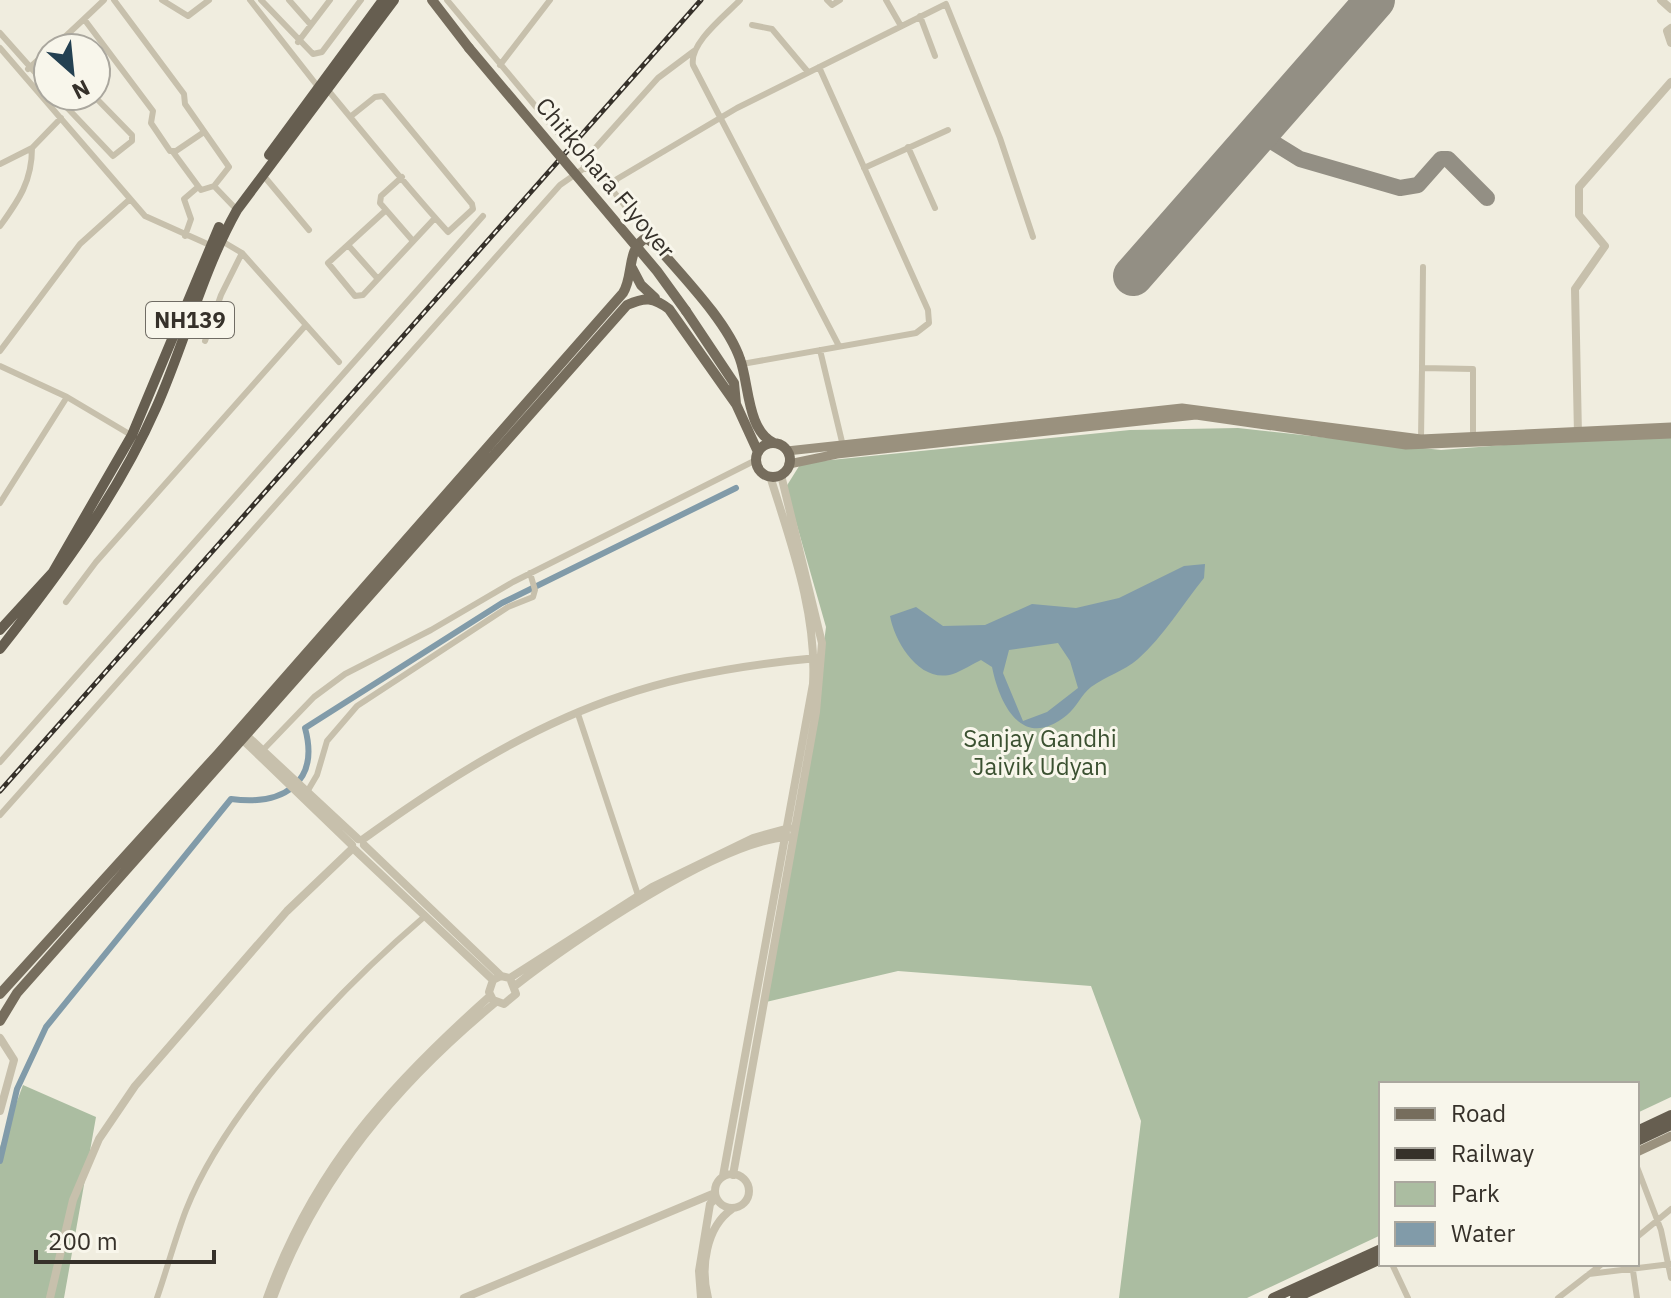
<svg xmlns="http://www.w3.org/2000/svg" width="1671" height="1298" viewBox="0 0 1671 1298" font-family="'IBM Plex Sans',sans-serif">
  <style>
    .green { fill: #abbda1 }
    .water { fill: #819ba9; fill-rule: evenodd }
    .lines { fill: none; stroke-linecap: round; stroke-linejoin: round }
    .canal { stroke: #819ba9; stroke-width: 6 }
    .taxiway { stroke: #938f84; stroke-width: 16 }
    .runway { stroke: #938f84; stroke-width: 40 }
    .minor { stroke: #c7c0ac; stroke-width: 6 }
    .tertiary { stroke: #c7c0ac; stroke-width: 8 }
    .secondary { stroke: #9a917e; stroke-width: 9 }
    .primary { stroke: #766d5d; stroke-width: 10 }
    .trunk { stroke: #665e50; stroke-width: 10 }
    .rail-casing { stroke: #36312a; stroke-width: 5 }
    .rail { stroke: #f8f6eb; stroke-width: 2; stroke-dasharray: 6; stroke-linecap: butt }
    .primary-bridge { stroke: #766d5d; stroke-width: 10 }
    .labels { text-anchor: middle; stroke-width: 6; stroke-linejoin: round; paint-order: stroke }
    .shield { fill: #f8f6eb; stroke: #706c64; stroke-width: 2 }
    .shield-label { font-size: 22px; font-weight: bold; fill: #36312a }
    .street-label { font-size: 24px; fill: #36312a; stroke: #f8f6eb }
    .park-label { font-size: 24px; fill: #3b5131; stroke: #f8f6eb }
  </style>
  <rect width="100%" height="100%" fill="#f0eddf"/>
  <!-- green -->
  <path class="green" d="M 1238,428 L 1441,450 L 1671,432 L 1671,1097 L 1637,1113 L 1637,1084 L 1381,1084 L 1381,1235 L 1247,1298 L 1119,1298 L 1141,1121 L 1091,986 L 898,971 L 766,1002 L 809,758 L 826,627 L 786,487 L 801,463 L 1130,430 Z
    M 23,1085 L 96,1117 L 64,1298 L 0,1298 L 0,1147 Z"/>
  <!-- water -->
  <path class="water" d="M 1205,564 L 1204,578 C 1183,604 1163,637 1138,659 C 1124,671 1106,676 1091,687 C 1081,695 1076,708 1067,715 C 1023,751 1000,706 992,667 L 981,660 C 972,664 962,671 953,674 C 920,684 895,643 890,616 L 916,607 L 943,626 L 985,625 L 1032,604 L 1076,608 L 1119,598 L 1184,566 ZM 1058,643 L 1070,661 L 1078,688 L 1047,712 L 1023,721 L 1003,673 L 1009,650 Z"/>
  <g class="lines">
    <!-- canal -->
    <path class="canal" d="M 0,1161 L 17,1089 L 46,1027 L 231,799 C 283,806 320,783 305,728 L 502,603 L 736,488"/>
    <!-- taxiway -->
    <path class="taxiway" d="M 1264,124 L 1266,138 L 1300,159 L 1400,188 L 1418,185 L 1441,159 L 1448,159 L 1487,198"/>
    <!-- runway -->
    <path class="runway" d="M 1133,276 L 1375,0"/>
    <!-- minor -->
    <path class="minor" d="M 104,0 L 84,19 L 153,111 L 151,123 L 170,151 L 176,151 L 204,132
      M 114,0 L 184,94 L 185,104 L 229,167 L 214,186 L 237,210
      M 162,0 L 188,16 L 209,0
      M 250,0 L 319,88
      M 261,0 L 313,54 L 322,52 L 361,0
      M 289,0 L 311,25
      M 447,0 L 557,132
      M 740,0 C 726,15 689,43 693,65 L 839,346
      M 827,0 L 832,5 L 840,0
      M 886,0 L 901,26
      M 920,16 L 935,56
      M 752,25 L 772,29 L 808,72
      M 0,33 L 48,87
      M 298,42 L 330,0
      M 0,48 L 145,216 L 212,246
      M 53,48 L 84,19
      M 500,65 L 550,0
      M 28,69 L 48,51
      M 327,89 C 367,137 406,186 448,232 L 473,209 L 472,204 L 383,96 L 375,97 L 350,117
      M 56,96 L 113,156 L 132,141 L 132,135 L 94,96
      M 908,147 L 935,208
      M 173,152 L 201,190 L 214,186
      M 0,164 L 32,148 L 61,118
      M 864,168 L 948,130
      M 583,169 L 590,154 L 658,78 L 694,51
      M 263,175 L 309,230
      M 402,177 L 381,196 L 380,203 L 413,241
      M 612,188 L 617,179 L 737,108 L 946,4 L 1000,138 L 1033,237
      M 385,211 L 328,263 L 355,296 L 363,295 L 435,218
      M 0,226 C 19,200 32,181 32,148
      M 185,236 L 191,219 L 184,199 L 198,187
      M 220,240 L 242,253 L 339,362
      M 348,245 L 378,279
      M 205,341 L 221,295 L 242,253
      M 820,350 L 843,446
      M 0,351 L 80,244 L 130,199
      M 742,364 L 916,333 L 929,323 L 928,310 L 819,67
      M 0,366 L 67,397 L 131,435
      M 1422,368 L 1423,267
      M 1421,439 L 1422,368 L 1473,369 L 1473,437
      M 0,503 L 67,397
      M 66,602 L 96,562 L 306,325
      M 578,714 L 638,895
      M 263,750 L 314,697 L 345,674 L 431,630 L 513,582 L 756,460
      M 0,762 L 483,216
      M 307,792 L 317,775 L 327,741 L 357,706 L 508,607 L 533,597 L 535,590 L 530,573
      M 0,815 L 560,185 L 583,169 L 596,169 L 650,238
      M 1637,1167 L 1661,1230 L 1671,1278
      M 1637,1237 L 1671,1209
      M 1392,1264 L 1408,1298
      M 1632,1264 L 1637,1298
      M 1589,1274 L 1671,1264
      M 157,1298 C 167,1269 175,1239 186,1210 C 226,1108 341,988 424,917
      M 1558,1298 L 1602,1264"/>
    <!-- tertiary -->
    <path class="tertiary" d="M 1661,0 L 1671,9
      M 1671,28 L 1667,31 L 1671,43
      M 1578,435 L 1575,289 L 1605,246 L 1579,215 L 1579,187 L 1671,82
      M 244,733 L 358,839
      M 243,740 L 352,845
      M 362,840 C 441,783 528,727 621,696 C 684,674 751,664 817,658
      M 364,845 L 501,976 L 510,978 L 516,994 L 504,1004 L 493,1000 L 489,992 L 493,980 L 501,976
      M 355,850 L 493,980
      M 510,978 L 652,887 L 753,838 L 789,828
      M 516,985 C 572,941 719,841 788,837
      M 0,1038 L 14,1060 L 0,1111
      M715 1191a17 17 0 1 1 34 0a17 17 0 1 1-34 0Z
      M 733,1175 L 816,712 L 822,643 L 781,475
      M 723,1176 L 813,684 C 817,612 791,544 770,476
      M 50,1298 L 73,1200 L 99,1139 L 135,1086 L 287,911 L 353,848
      M 267,1298 C 314,1168 389,1086 490,996
      M 273,1298 C 317,1178 398,1083 496,1002
      M 464,1298 L 715,1193
      M 701,1298 L 699,1271 L 710,1204 L 716,1198
      M 708,1298 C 700,1268 706,1227 732,1209"/>
    <!-- secondary -->
    <path class="secondary" d="M 787,451 L 1182,408 L 1421,439 L 1671,427
      M 789,464 L 837,454 L 1196,415 L 1406,445 L 1671,434
      M 1637,1152 L 1671,1136"/>
    <!-- primary -->
    <path class="primary" d="M 432,0 L 469,48
      M 632,268 L 641,285 L 655,298
      M 686,311 L 734,383 L 736,404
      M756 460a17 17 0 1 1 34 0a17 17 0 1 1-34 0Z
      M 0,994 L 218,754 L 623,293 C 634,276 626,249 646,238 L 655,244 C 682,276 727,321 740,359 C 749,383 747,431 774,443
      M 0,1021 L 17,993 L 627,305 C 645,297 653,297 669,309 L 736,404 L 758,452"/>
    <!-- trunk -->
    <path class="trunk" d="M 269,155 L 383,0
      M 0,630 L 53,572 L 132,435 L 219,227
      M 0,649 C 59,574 117,496 156,408 C 185,343 202,272 237,210 L 394,0
      M 1637,1131 L 1671,1115
      M 1637,1141 L 1671,1125
      M 1273,1298 L 1381,1249
      M 1295,1298 L 1381,1259"/>
    <defs>
      <path id="rail" d="M 0,791 L 701,0"/>
    </defs>
    <!-- rail casing -->
    <use href="#rail" class="rail-casing"/>
    <!-- rail -->
    <use href="#rail" class="rail"/>
    <!-- primary-bridge -->
    <path class="primary-bridge" d="M 469,48 L 657,271 L 686,311"/>
  </g>
  <g class="labels">
    <!-- shield labels -->
    <rect class="shield" x="146" y="302" width="88" height="36" rx="6"/>
    <g class="shield-label">
      <text x="190" y="328">NH139</text>
    </g>
    <!-- street labels -->
    <g class="street-label">
      <text transform="translate(605 178) rotate(50)" y="8">Chitkohara Flyover</text>
    </g>
    <!-- park labels -->
    <g class="park-label">
      <text x="1040" y="747">Sanjay Gandhi<tspan x="1040" dy="28">Jaivik Udyan</tspan></text>
    </g>
  </g>
  <!-- legend -->
  <rect x="1379" y="1082" width="260" height="184" fill="#f8f6eb" stroke="#aaa79e" stroke-width="2"/>
  <rect x="1395" y="1108" width="40" height="12" fill="#766d5d" stroke="#aaa79e" stroke-width="2"/>
  <text x="1451" y="1122" font-size="24" fill="#36312a">Road</text>
  <rect x="1395" y="1148" width="40" height="12" fill="#36312a" stroke="#aaa79e" stroke-width="2"/>
  <text x="1451" y="1162" font-size="24" fill="#36312a">Railway</text>
  <rect x="1395" y="1182" width="40" height="24" fill="#abbda1" stroke="#aaa79e" stroke-width="2"/>
  <text x="1451" y="1202" font-size="24" fill="#36312a">Park</text>
  <rect x="1395" y="1222" width="40" height="24" fill="#819ba9" stroke="#aaa79e" stroke-width="2"/>
  <text x="1451" y="1242" font-size="24" fill="#36312a">Water</text>
  <!-- north arrow -->
  <g transform="translate(72 72) rotate(153)"><circle r="38" fill="#f8f6eb" stroke="#aaa79e" stroke-width="2"/>
  <path d="M0-6L14 30L0 20L-14 30Z" fill="#244152"/>
  <text y="-12" font-size="22" font-weight="bold" text-anchor="middle" fill="#36312a">N</text>
  </g>
  <!-- scale -->
  <path d="M36 1250v12h178v-12" fill="none" stroke="#36312a" stroke-width="4"/>
  <text x="48" y="1250" font-size="24" fill="#36312a" stroke="#f8f6eb" stroke-width="6" paint-order="stroke">200 m</text>
</svg>
